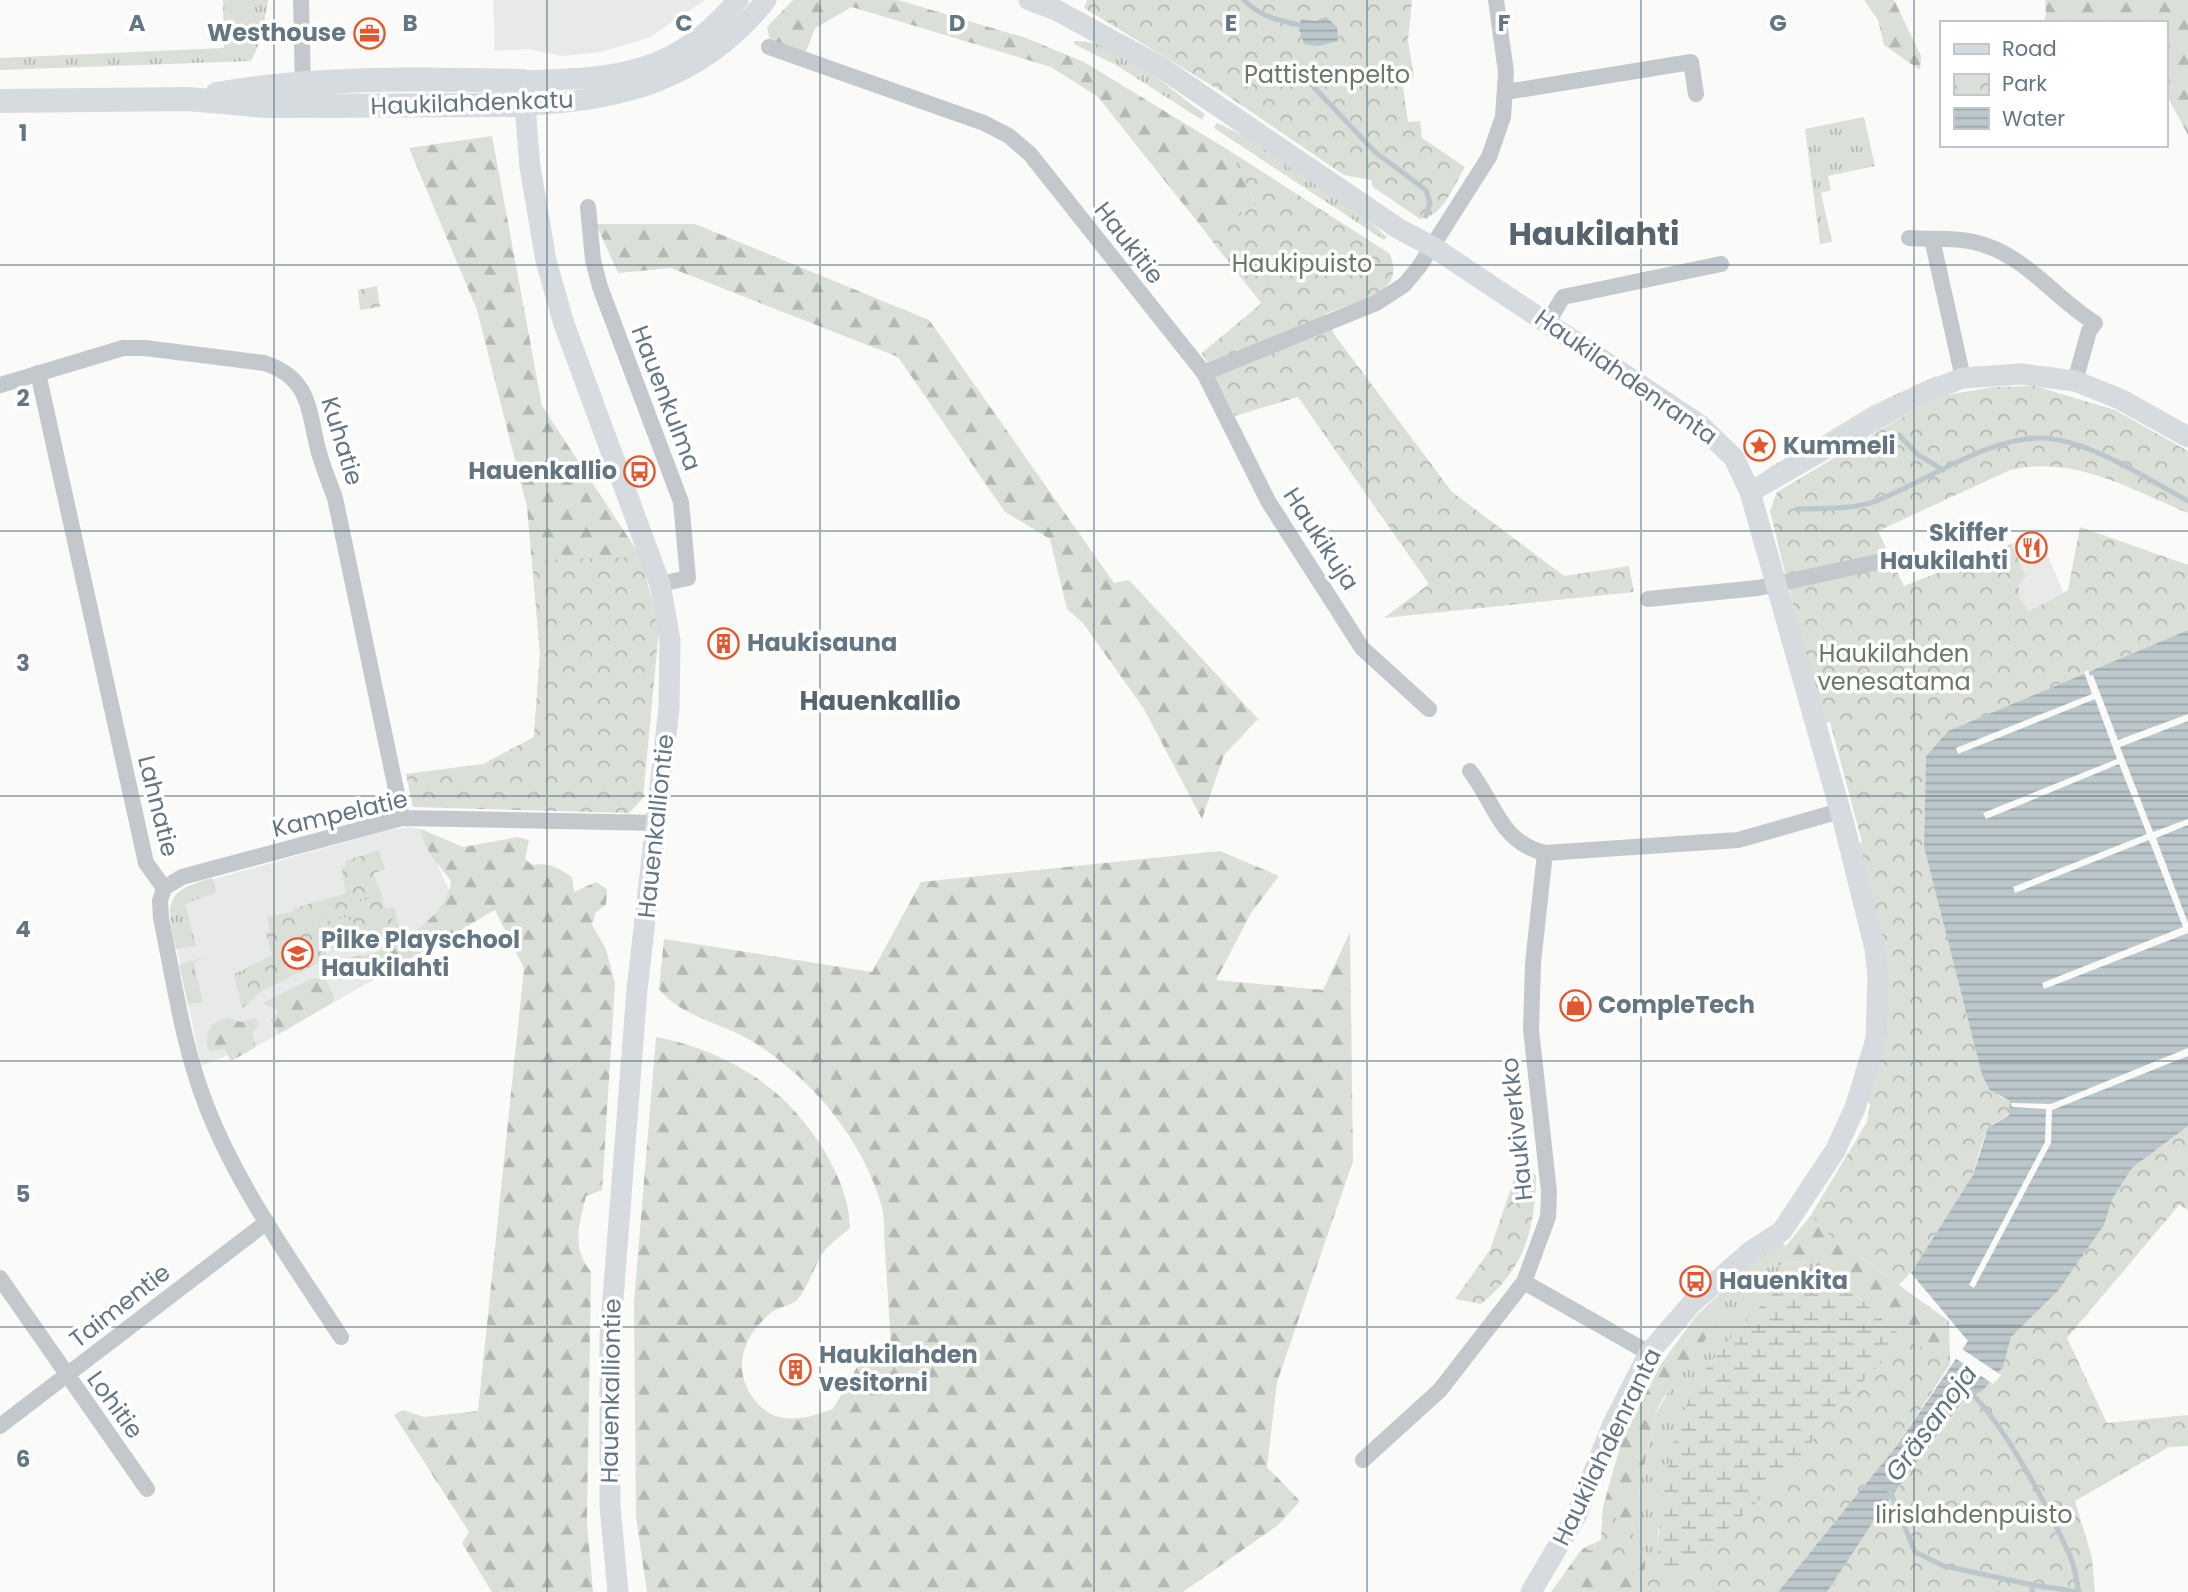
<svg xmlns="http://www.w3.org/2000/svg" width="2188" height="1592" viewBox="0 0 2188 1592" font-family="Poppins,sans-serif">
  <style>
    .built { fill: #e8e9e9 }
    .grass { fill: url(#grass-tufts) }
    .forest { fill: url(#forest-firs) }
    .wetland { fill: url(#wetland-marsh) }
    .park { fill: url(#park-crowns) }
    .water { fill: url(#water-rules) }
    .pier { fill: #fafaf8 }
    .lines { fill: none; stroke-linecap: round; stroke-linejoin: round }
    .stream { stroke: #bbc7cb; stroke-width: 5 }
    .street { stroke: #c3c8cc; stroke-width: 16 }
    .secondary { stroke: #d6dbdf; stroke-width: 21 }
    .primary { stroke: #d6dbdf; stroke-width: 24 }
    .grid { fill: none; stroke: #657683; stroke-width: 2; stroke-opacity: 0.55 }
    .labels { text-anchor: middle; stroke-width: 7; stroke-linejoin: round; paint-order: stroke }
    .poi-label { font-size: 24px; font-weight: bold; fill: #657683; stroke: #fff; text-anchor: start }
    .park-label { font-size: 24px; fill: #687a64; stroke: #fff }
    .street-label { font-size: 24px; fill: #657683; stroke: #fff }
    .neighbourhood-label { font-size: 26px; font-weight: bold; fill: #57646e; stroke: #fff }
    .water-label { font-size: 26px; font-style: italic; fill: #60757c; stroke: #fff }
    .district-label { font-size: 32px; font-weight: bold; fill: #57646e; stroke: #fff }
    .grid-label { font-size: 23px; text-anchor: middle; font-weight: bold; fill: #657683; stroke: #fff; stroke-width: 7; stroke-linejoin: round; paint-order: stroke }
  </style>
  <defs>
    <pattern id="grass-tufts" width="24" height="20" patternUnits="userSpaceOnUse" patternTransform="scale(1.75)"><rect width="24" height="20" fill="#dadfd7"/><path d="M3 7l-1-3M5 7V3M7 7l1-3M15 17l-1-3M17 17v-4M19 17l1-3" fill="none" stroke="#b4b9b4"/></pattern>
    <pattern id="forest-firs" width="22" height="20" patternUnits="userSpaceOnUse" patternTransform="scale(1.75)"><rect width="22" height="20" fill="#dadfd7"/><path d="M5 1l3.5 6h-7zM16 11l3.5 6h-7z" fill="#b4b9b4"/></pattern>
    <pattern id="wetland-marsh" width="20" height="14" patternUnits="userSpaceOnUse" patternTransform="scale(1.75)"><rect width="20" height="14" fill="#dadfd7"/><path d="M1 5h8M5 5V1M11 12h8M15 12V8" fill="none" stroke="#b4b9b4"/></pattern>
    <pattern id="park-crowns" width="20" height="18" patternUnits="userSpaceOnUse" patternTransform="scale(1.75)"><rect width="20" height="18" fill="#dadfd7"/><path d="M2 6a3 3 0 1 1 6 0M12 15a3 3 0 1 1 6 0" fill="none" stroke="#b4b9b4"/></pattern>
    <pattern id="water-rules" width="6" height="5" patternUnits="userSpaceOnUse" patternTransform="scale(1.75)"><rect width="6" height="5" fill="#bbc7cb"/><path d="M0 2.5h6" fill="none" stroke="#9ca6aa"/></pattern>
  </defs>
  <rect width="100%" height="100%" fill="#fafaf8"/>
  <!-- built -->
  <path class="built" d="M 493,0 L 705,0 L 650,37 L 601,52 L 562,56 L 529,49 L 495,51 Z
    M 2038,531 L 2063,592 L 2029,611 L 2019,597 L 2019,585 L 2026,576 L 2011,544 Z
    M 409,827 L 421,829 L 466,927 L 231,1061 L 228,1055 L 201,1066 L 170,915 L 203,882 L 389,830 Z"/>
  <!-- grass -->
  <path class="grass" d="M 223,0 L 268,0 L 262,37 L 251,61 L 0,70 L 0,58 L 224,48 Z
    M 1074,41 C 1121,39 1169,90 1205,114 L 1202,120 L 1116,65 L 1074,44 Z
    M 1864,117 L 1875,166 L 1828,176 L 1831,190 L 1821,193 L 1832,242 L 1820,244 L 1805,129 Z
    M 1217,123 L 1263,145 L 1339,195 L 1387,237 L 1384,240 L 1214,128 Z
    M 1936,376 L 1938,381 L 1767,474 L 1763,472 L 1871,406 Z
    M 212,878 L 216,892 L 185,904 L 196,946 L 176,949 C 166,904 163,891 212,878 Z
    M 381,893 L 385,909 L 394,907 L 400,930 L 396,932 L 390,910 L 383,912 L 356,902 L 356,899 Z
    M 350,912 L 361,945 L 357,946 L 348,917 L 311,925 L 310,921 Z
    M 291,946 L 292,949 L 240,976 L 247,1004 L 242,1009 L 234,974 Z
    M 204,957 L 194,963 L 203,1002 L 188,1004 L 179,965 Z
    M 1758,1257 L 1763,1268 L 1806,1260 L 1716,1355 L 1658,1529 L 1657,1573 L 1631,1531 L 1655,1415 L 1715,1311 L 1696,1316 Z"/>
  <!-- forest -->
  <path class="forest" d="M 793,0 L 898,0 L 1026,38 L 1084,62 L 1230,151 L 1256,204 L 1240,215 L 1317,287 L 1202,353 L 1262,303 L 1098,97 L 1051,67 L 852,7 L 815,28 L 806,52 L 770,40 L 767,27 Z
    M 1864,0 L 1894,0 L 1921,56 L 1920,70 L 1884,45 L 1878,20 Z
    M 2045,0 L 2188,0 L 2188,135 L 2165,92 L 2165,23 L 2043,23 L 2046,15 Z
    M 492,136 L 542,406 L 641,557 L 651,699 L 648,729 L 534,737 L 540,653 L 527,507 L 477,310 L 409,148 Z
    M 596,224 L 695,224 L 929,320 L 1114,583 L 1129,580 L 1258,719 L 1224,755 L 1202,819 L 1144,709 L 1083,623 L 1067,609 L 1050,539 L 1005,512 L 898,357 L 671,268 L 618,273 Z
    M 421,829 L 463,847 L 518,837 L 529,840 L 525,859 L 532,865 C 549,862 557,867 572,877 L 574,892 L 596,882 L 607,889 L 606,905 L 596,912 L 592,925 L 606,949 L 615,984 L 602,1190 L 586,1196 C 579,1225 571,1247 591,1272 L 587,1522 L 593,1592 L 492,1592 L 462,1543 L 469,1532 L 394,1415 L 403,1410 L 424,1417 L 478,1411 L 524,968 L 495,910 L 372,981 C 359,975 343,977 337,962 C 349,955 361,958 374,953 C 403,941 448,916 451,881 C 438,863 424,852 421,829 Z
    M 1220,851 L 1279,876 L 1251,913 L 1216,980 L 1323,990 L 1350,932 L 1353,1161 L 1277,1382 L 1267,1467 L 1300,1501 L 1278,1525 L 1183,1592 L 647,1592 L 636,1517 L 634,1302 L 656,1037 C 728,1051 787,1088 825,1152 C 839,1177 849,1199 850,1228 C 841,1236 829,1244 822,1254 C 814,1267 807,1290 796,1301 C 790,1306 778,1307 772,1312 C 741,1336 730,1373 758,1404 C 779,1427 808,1418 833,1409 L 865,1353 L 891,1345 C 889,1313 887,1282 885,1250 C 884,1236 885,1220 882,1207 C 863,1140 813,1080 755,1043 C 724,1023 682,1018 659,989 L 664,939 L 872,972 L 921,882 Z
    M 314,978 L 325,979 L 334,997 L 332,1003 L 279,1034 L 271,1020 L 279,1011 L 263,1003 Z
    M 228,1018 L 241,1022 L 256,1018 L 259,1024 L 252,1033 L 256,1047 L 231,1061 L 225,1049 L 209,1051 C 202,1034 211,1021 228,1018 Z
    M 1811,1215 L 1824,1231 L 1949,1321 L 1950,1360 L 1875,1435 L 1757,1592 L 1551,1592 L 1582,1549 L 1601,1540 L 1603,1507 L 1622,1440 L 1661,1364 L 1696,1316 L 1715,1310 L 1716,1325 L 1662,1400 L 1655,1414 L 1631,1531 L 1657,1573 L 1833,1411 L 1905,1340 L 1842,1282 L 1806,1260 L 1763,1268 L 1758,1257 L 1781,1241 L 1786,1246 Z"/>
  <!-- wetland -->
  <path class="wetland" d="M 1806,1260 L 1842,1282 L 1905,1340 L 1833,1411 L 1796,1465 L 1683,1571 L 1657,1573 C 1658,1499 1669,1413 1717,1354 C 1744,1321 1777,1291 1806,1260 Z"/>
  <!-- park -->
  <path class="park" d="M 1087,0 L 1412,0 L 1408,40 L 1414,78 L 1402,80 L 1408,122 L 1420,121 L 1422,138 L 1465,167 C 1454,185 1443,217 1420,219 L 1373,187 L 1371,180 L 1344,175 L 1219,90 L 1084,8 Z
    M 1230,151 L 1390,254 C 1407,298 1353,300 1324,315 L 1336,337 L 1452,492 L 1564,576 L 1629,566 L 1634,592 L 1384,618 L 1429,584 L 1298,397 L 1235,416 L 1202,353 L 1262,304 L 1209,237 L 1256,204 Z
    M 377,286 L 380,307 L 360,310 L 358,290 Z
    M 2035,386 L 2115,410 L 2188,451 L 2188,513 C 2130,489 2074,455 2010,470 L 1878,531 L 1904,586 L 2011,544 L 2026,576 L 2019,585 L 2019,597 L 2029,611 L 2068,590 L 2080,527 L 2188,565 L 2188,630 L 1948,731 L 1926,756 L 1924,847 L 1982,1075 L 2000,1097 L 2011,1101 C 2016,1119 1993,1118 1987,1132 C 1980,1145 1978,1159 1973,1173 C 1963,1202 1921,1263 1899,1285 L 1824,1231 L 1811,1215 L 1867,1122 L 1870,1105 L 1867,1098 L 1879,1054 L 1855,847 L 1862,842 L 1830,722 L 1822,724 L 1770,511 L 1777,492 L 1936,397 L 1993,387 Z
    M 641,557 L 659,629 L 643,798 L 629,813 L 413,807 L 406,774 L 483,764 L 534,737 L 540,653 L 532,560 Z
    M 379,850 L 385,870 L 373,873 L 381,893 L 356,900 L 357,902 L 379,897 L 383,911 L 390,910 L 396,932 L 362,950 L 350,912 L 310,921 L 312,925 L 348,917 L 357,946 L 336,953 L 330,940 L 322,941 L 327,956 L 323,961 L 263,990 L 247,1004 L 239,976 L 292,949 L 290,946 L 272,955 L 266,933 L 270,932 L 267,917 L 293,912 L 292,909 L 346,893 L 341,867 L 346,866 L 345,861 Z
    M 2188,1126 L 2188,1210 L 2179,1205 L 2067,1338 L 2107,1423 L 2188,1415 L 2188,1446 L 2169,1447 L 2075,1501 L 2092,1558 L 2095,1592 L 1827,1592 L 1879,1513 L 1963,1403 L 1983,1389 L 2003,1367 L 2011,1337 L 2058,1291 L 2104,1225 L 2111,1199 L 2132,1168 Z
    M 1518,1167 L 1536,1175 C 1535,1230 1525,1268 1481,1304 L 1455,1299 L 1490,1250 Z
    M 1905,1340 L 1950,1360 L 1950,1364 L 1898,1444 L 1778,1592 L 1645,1592 L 1645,1561 L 1582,1549 L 1601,1540 L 1603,1507 L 1631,1531 L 1657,1573 L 1683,1571 L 1796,1465 L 1833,1411 Z"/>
  <!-- water -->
  <path class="water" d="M 1326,17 L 1337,27 L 1338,41 L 1319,46 L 1304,44 L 1299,29 L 1301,19 L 1316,21 Z
    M 2188,630 L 2188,1126 L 2132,1168 L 2112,1199 L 2104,1225 L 2058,1291 L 2011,1337 L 2003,1367 L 1983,1390 L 1962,1403 L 1879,1513 L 1827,1592 L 1778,1592 L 1898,1444 L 1968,1341 L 1911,1273 L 1973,1175 L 1988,1128 L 2009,1115 L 2010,1101 L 1990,1090 L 1982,1075 L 1924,847 L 1926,756 L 1948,731 Z"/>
  <!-- pier -->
  <path class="pier" d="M 2088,670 L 2090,676 L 2093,675 L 2118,740 L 2188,714 L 2188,721 L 2120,747 L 2153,832 L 2188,819 L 2188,825 L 2156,838 L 2188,923 L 2188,933 L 2044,989 L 2042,983 L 2183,927 L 2149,840 L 2015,893 L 2013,887 L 2147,834 L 2119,764 L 1986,819 L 1983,813 L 2117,759 L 2095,699 L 1958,754 L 1956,748 L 2092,694 L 2084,672 Z
    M 2188,1048 L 2188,1056 L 2052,1110 L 2051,1143 L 1974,1288 L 1969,1285 L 2045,1142 L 2046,1109 L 2012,1107 L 2011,1103 L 2051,1104 Z
    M 1959,1347 L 2001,1375 L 1993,1384 L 1952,1356 Z"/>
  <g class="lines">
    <!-- stream -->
    <path class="stream" d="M 1244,0 C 1261,17 1277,20 1300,25
      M 1311,75 L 1312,85 L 1375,152 L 1426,190 L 1430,203 L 1426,216
      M 1899,435 L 1917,454 L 1943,470
      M 1797,509 C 1822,508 1852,510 1876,501 C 1925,482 1988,437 2041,438 C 2088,439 2147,479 2188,501
      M 1969,1391 C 2005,1425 2049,1509 2070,1556 C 2075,1567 2076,1580 2079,1592
      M 1890,1491 L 1915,1552 L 1944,1566 L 2033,1585
      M 2032,1592 L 2033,1585 L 2079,1592"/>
    <!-- street -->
    <path class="street" d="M 301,0 L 303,90
      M 769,47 L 984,123 L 1009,136 L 1030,154 L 1204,373 L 1376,303 L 1404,285 L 1419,267 L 1489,157 L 1503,117 L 1506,72 L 1496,0
      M 1506,92 L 1691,62 L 1696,94
      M 588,207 L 593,260 L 600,287 L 681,502 L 688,578 L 660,584
      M 1909,238 C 1931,240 1953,237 1974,242 C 2024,253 2053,297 2095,323 L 2089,331 L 2075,381
      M 1932,239 L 1963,378
      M 1548,322 L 1563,297 L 1721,264
      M 38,373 L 146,863 L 164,888
      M 1204,373 L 1268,501 L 1362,648 L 1429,709
      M 0,385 L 123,348 L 145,348 L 264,363 C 308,377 308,406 317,445 C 321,463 329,481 335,498 L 402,818
      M 1648,599 L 1758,588 L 1882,561
      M 1470,771 C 1496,805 1500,842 1545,853
      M 164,888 L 182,877 L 402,818 L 658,823
      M 164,888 L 160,901 L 161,918 C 174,981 183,1046 206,1105 C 238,1188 293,1263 341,1337
      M 0,1278 L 147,1489
      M 1524,1282 L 1649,1353
      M 0,1426 L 267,1222
      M 1363,1460 L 1440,1390 L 1524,1282 L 1548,1217 L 1549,1192 L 1531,1030 L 1533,963 L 1545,853 L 1738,840 L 1840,811"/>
    <!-- secondary -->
    <path class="secondary" d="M 1029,0 L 1056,10 L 1159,66 L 1399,229 L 1433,247 L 1700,425 L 1734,458 L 1750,492 L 1844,824 L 1875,949 L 1878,977 L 1876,1039 L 1855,1108 L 1835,1151 L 1782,1231 L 1751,1251 L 1693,1302 L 1649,1353 L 1613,1424 L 1577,1514 L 1531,1592
      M 525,105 C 622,101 704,79 766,0
      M 1750,492 L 1921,394 L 1963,378 L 2021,374 L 2075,381 L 2120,399 L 2188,437
      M 618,1592 L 610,1506 L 610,1337 L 637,990 L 669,708 L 670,640 L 660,584 L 564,324 L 546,261 L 530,167 L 523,81 C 617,78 673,76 738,0"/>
    <!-- primary -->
    <path class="primary" d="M 217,94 C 317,76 422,79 523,81
      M 0,101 L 188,99 L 266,106 L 525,105"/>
  </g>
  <!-- grid -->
  <path class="grid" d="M 274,0 L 274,1592M 547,0 L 547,1592M 820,0 L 820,1592M 1094,0 L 1094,1592M 1367,0 L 1367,1592M 1641,0 L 1641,1592M 1914,0 L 1914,1592M 0,265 L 2188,265M 0,531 L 2188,531M 0,796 L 2188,796M 0,1061 L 2188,1061M 0,1327 L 2188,1327"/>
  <!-- icons -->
  <defs>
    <symbol id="office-ring" viewBox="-11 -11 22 22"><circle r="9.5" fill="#fff" stroke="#e4572e" stroke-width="1.5"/><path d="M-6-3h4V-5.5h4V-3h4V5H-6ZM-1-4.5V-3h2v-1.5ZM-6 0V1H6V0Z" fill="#e4572e"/></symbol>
    <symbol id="sight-ring" viewBox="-11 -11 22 22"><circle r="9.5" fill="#fff" stroke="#e4572e" stroke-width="1.5"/><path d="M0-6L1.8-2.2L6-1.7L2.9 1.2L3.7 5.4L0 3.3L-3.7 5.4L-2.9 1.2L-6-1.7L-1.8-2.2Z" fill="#e4572e"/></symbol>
    <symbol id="bus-ring" viewBox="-11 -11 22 22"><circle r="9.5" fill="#fff" stroke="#e4572e" stroke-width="1.5"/><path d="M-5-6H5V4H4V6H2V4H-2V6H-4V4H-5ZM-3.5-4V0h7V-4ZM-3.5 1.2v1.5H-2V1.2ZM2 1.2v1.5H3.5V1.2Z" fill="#e4572e"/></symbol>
    <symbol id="restaurant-ring" viewBox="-11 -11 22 22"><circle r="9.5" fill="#fff" stroke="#e4572e" stroke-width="1.5"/><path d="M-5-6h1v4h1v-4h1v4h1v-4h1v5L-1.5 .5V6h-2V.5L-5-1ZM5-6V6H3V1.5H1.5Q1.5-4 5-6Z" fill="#e4572e"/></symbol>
    <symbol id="building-ring" viewBox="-11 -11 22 22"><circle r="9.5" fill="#fff" stroke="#e4572e" stroke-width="1.5"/><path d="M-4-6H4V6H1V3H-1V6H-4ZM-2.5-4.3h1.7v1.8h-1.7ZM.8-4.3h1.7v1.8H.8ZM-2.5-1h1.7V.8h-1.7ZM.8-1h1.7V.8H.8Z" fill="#e4572e"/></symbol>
    <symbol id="school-ring" viewBox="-11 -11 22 22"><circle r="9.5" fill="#fff" stroke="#e4572e" stroke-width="1.5"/><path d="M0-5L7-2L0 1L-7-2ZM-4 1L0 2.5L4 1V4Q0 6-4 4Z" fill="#e4572e"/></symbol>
    <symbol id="shop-ring" viewBox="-11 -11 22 22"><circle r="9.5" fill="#fff" stroke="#e4572e" stroke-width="1.5"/><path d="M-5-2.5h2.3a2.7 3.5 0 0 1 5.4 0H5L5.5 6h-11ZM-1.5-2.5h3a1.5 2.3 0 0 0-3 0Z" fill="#e4572e"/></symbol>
  </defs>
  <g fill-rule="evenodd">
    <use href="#office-ring" x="352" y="16" width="35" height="35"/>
    <use href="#sight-ring" x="1742" y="428" width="35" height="35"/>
    <use href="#bus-ring" x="622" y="454" width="35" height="35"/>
    <use href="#restaurant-ring" x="2014" y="530" width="35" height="35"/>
    <use href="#building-ring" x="706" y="626" width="35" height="35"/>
    <use href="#school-ring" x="280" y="936" width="35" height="35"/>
    <use href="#shop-ring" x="1558" y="988" width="35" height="35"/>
    <use href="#bus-ring" x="1678" y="1264" width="35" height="35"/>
    <use href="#building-ring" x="778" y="1352" width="35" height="35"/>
  </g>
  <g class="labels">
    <!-- poi labels -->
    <g class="poi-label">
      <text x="346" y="41" text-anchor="end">Westhouse</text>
      <text x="1783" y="454">Kummeli</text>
      <text x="617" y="479" text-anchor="end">Hauenkallio</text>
      <text x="2008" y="541" text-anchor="end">Skiffer<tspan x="2008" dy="28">Haukilahti</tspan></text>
      <text x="747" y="651">Haukisauna</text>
      <text x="321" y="948">Pilke Playschool<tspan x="321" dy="28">Haukilahti</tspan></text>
      <text x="1598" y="1013">CompleTech</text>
      <text x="1719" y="1289">Hauenkita</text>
      <text x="819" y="1363">Haukilahden<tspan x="819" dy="28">vesitorni</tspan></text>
    </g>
    <!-- park labels -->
    <g class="park-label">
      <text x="1327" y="83">Pattistenpelto</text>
      <text x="1302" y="272">Haukipuisto</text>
      <text x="1894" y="662">Haukilahden<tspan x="1894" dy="28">venesatama</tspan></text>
      <text x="1974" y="1523">Iirislahdenpuisto</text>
    </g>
    <!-- street labels -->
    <g class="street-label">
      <text transform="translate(472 103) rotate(-2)" y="8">Haukilahdenkatu</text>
      <text transform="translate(1129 243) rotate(52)" y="8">Haukitie</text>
      <text transform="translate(1626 377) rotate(35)" y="8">Haukilahdenranta</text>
      <text transform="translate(666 398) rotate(69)" y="8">Hauenkulma</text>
      <text transform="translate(342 441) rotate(73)" y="8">Kuhatie</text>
      <text transform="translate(1321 539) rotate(57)" y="8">Haukikuja</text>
      <text transform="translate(158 806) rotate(76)" y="8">Lahnatie</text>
      <text transform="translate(340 814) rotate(-13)" y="8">Kampelatie</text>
      <text transform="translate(656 826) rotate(-84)" y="8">Hauenkalliontie</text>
      <text transform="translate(1517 1129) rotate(-96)" y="8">Haukiverkko</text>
      <text transform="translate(120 1306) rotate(-38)" y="8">Taimentie</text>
      <text transform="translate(611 1391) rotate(-89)" y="8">Hauenkalliontie</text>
      <text transform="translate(115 1405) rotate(54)" y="8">Lohitie</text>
      <text transform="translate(1607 1447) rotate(-64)" y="8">Haukilahdenranta</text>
    </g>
    <!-- neighbourhood labels -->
    <g class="neighbourhood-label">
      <text x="880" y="710">Hauenkallio</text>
    </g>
    <!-- water labels -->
    <g class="water-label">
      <text transform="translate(1931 1423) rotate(-54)" y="9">Gräsanoja</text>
    </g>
    <!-- district labels -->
    <g class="district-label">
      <text x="1594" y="245">Haukilahti</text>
    </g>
  </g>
  <g class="grid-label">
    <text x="137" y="31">A</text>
    <text x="410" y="31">B</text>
    <text x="684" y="31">C</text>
    <text x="957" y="31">D</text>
    <text x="1231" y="31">E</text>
    <text x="1504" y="31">F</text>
    <text x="1778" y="31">G</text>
    <text x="23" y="141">1</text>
    <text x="23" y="406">2</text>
    <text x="23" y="671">3</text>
    <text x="23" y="937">4</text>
    <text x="23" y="1202">5</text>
    <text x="23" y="1467">6</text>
  </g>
  <!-- legend -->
  <rect x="1940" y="21" width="228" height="126" fill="#ffffff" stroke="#c1c8cd" stroke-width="2"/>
  <rect x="1954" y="44" width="35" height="10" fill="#d6dbdf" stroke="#c1c8cd" stroke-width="2"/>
  <text x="2002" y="56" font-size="21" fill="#657683">Road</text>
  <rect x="1954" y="74" width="35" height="21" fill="url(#park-crowns)" stroke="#c1c8cd" stroke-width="2"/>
  <text x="2002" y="91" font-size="21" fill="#657683">Park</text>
  <rect x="1954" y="108" width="35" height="21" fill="url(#water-rules)" stroke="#c1c8cd" stroke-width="2"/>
  <text x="2002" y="126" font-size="21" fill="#657683">Water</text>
</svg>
